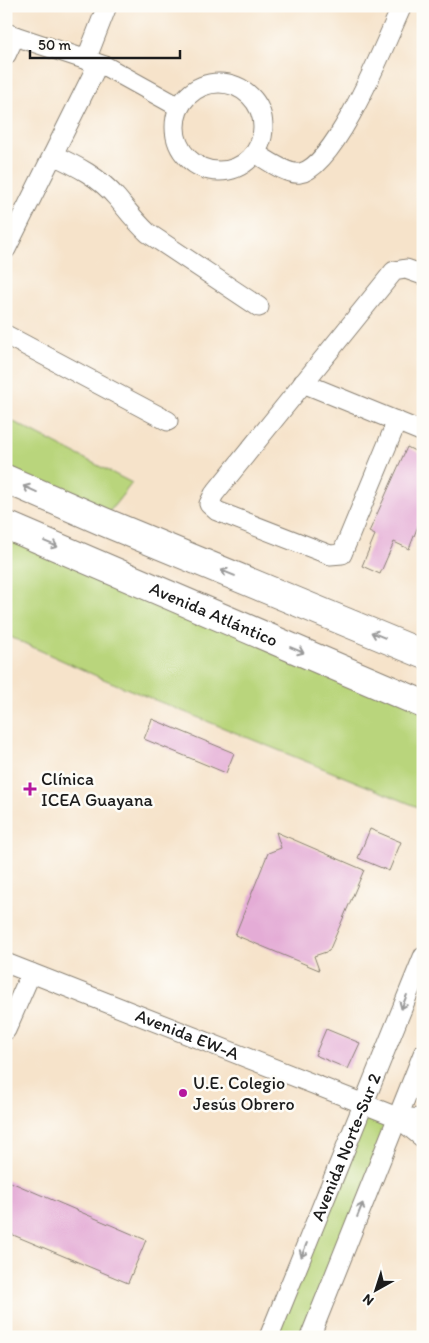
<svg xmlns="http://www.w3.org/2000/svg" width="429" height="1343" viewBox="0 0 429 1343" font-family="Itim,sans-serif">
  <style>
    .green { fill: #b9d57b; stroke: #6a784c }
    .building { fill: #e4acd6 }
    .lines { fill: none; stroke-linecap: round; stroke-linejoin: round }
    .minor-casing { stroke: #898073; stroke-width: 21 }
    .secondary-casing { stroke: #898073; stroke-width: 30 }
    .minor { stroke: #fff; stroke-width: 19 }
    .secondary { stroke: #fff; stroke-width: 28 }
    .oneway { stroke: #999 }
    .poi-dot { fill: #b5179e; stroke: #fdfcf7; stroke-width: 2 }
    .labels { text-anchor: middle; stroke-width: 5; stroke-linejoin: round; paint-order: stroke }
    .street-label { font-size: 18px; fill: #1c1c1c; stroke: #fdfcf7 }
    .poi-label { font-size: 18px; fill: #1c1c1c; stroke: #fdfcf7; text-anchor: start }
  </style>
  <rect width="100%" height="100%" fill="#fdfcf7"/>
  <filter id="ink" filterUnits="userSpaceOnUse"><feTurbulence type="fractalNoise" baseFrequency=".02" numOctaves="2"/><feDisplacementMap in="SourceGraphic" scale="10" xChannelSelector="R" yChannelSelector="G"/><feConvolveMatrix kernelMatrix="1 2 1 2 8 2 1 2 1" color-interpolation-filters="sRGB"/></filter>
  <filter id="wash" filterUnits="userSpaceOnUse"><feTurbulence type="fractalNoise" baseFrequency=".0096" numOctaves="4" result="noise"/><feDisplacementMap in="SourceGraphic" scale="20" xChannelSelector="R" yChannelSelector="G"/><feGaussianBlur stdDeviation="1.12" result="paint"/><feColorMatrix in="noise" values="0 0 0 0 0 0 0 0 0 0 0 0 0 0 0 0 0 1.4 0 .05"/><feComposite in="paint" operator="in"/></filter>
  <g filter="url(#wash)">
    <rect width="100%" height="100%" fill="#f6e3ca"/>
    <!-- green -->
    <path class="green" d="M 6,418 L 132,483 L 102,521 L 6,479 Z
      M 6,525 L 423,704 L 423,809 L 101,678 L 6,635 Z
      M 363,1103 L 397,1117 L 310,1337 L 269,1337 Z"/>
    <g id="blocks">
      <!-- building -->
      <path class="building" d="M 407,447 L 423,455 L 423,513 L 409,549 L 394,542 L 380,574 L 362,566 L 375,535 L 369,532 Z
        M 152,719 L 234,753 L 226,773 L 144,739 Z
        M 370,829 L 401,842 L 389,871 L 358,858 Z
        M 276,832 L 364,870 L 329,951 L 314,956 L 319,970 L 235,935 L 268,853 L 281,848 Z
        M 326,1029 L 360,1043 L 348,1069 L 315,1055 Z
        M 6,1180 L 146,1240 L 128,1283 L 6,1232 Z"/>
    </g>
  </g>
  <g filter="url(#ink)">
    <use href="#blocks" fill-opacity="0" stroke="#898073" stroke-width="1"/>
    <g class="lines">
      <defs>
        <g id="minor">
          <path d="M 6,33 L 105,66 L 179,107"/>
          <path d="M 6,55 L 15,36"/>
          <path d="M 86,60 L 107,6"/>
          <circle cx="219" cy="127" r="44"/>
          <path d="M 255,153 C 266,159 286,175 300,173 C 336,167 386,41 402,6"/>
          <path d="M 53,155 C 77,166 99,177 117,198 C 127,210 136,222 148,233 L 259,307"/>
          <path d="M 6,249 L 98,64"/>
          <path d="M 6,335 L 168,421"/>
          <path d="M 303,383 L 423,432"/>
          <path d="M 397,421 L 342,554 L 330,555 L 217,511 L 209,504 L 214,494 L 394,271 L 406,269 L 423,275"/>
          <path id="s1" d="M 6,963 L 397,1117 L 423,1119"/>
          <path d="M 6,1030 L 31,973"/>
          <path d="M 397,1117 L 423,1138"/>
          <path id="s2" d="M 269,1337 L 423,957"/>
          <path d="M 310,1337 L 423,1054"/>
        </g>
        <g id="secondary">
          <path d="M 6,479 L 102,521 L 423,654"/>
          <path id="s3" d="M 6,525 L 423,704"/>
        </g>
      </defs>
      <!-- minor casing -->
      <use href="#minor" class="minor-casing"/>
      <!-- secondary casing -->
      <use href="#secondary" class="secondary-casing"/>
      <!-- minor -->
      <use href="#minor" class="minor"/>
      <!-- secondary -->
      <use href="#secondary" class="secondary"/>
    </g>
    <!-- one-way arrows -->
    <defs><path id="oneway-shaft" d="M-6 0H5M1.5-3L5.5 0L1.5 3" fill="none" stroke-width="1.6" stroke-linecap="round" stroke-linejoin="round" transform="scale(1.25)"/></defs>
    <g class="oneway">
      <use href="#oneway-shaft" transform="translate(30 489) rotate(-156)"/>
      <use href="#oneway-shaft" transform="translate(51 544) rotate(23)"/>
      <use href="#oneway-shaft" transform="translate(228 573) rotate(-158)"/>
      <use href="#oneway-shaft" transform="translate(378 635) rotate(-158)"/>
      <use href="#oneway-shaft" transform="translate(297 650) rotate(23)"/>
      <use href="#oneway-shaft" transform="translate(404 1002) rotate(112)"/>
      <use href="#oneway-shaft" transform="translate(360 1210) rotate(-68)"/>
      <use href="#oneway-shaft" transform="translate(304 1250) rotate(112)"/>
    </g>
  </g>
  <!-- markers -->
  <g class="poi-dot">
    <path d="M27.5 781.5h5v5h5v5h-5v5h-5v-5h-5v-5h5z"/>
    <circle cx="183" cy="1093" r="5"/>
  </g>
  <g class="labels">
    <!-- street labels -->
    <g class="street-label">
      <text dy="6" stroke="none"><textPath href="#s3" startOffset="226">Avenida Atlántico</textPath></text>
      <text dy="6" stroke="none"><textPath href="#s1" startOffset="195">Avenida EW-A</textPath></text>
      <text dy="6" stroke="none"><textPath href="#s2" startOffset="205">Avenida Norte-Sur 2</textPath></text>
    </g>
    <!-- poi labels -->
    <g class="poi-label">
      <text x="41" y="785">Clínica<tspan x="41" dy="21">ICEA Guayana</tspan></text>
      <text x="193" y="1089">U.E. Colegio<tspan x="193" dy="21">Jesús Obrero</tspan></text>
    </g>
  </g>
  <!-- margin -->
  <rect width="429" height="1343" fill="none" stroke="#fdfcf7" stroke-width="25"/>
  <!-- north arrow -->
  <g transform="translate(376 1290) rotate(219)" stroke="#fdfcf7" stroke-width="4" paint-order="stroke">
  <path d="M0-4L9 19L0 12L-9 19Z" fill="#1c1c1c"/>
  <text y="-8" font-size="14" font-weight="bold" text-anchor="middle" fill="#1c1c1c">N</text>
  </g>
  <!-- scale -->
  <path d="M30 50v8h150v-8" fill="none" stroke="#1c1c1c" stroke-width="2.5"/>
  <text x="38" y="50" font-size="15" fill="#1c1c1c" stroke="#fdfcf7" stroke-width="4" paint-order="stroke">50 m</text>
</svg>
